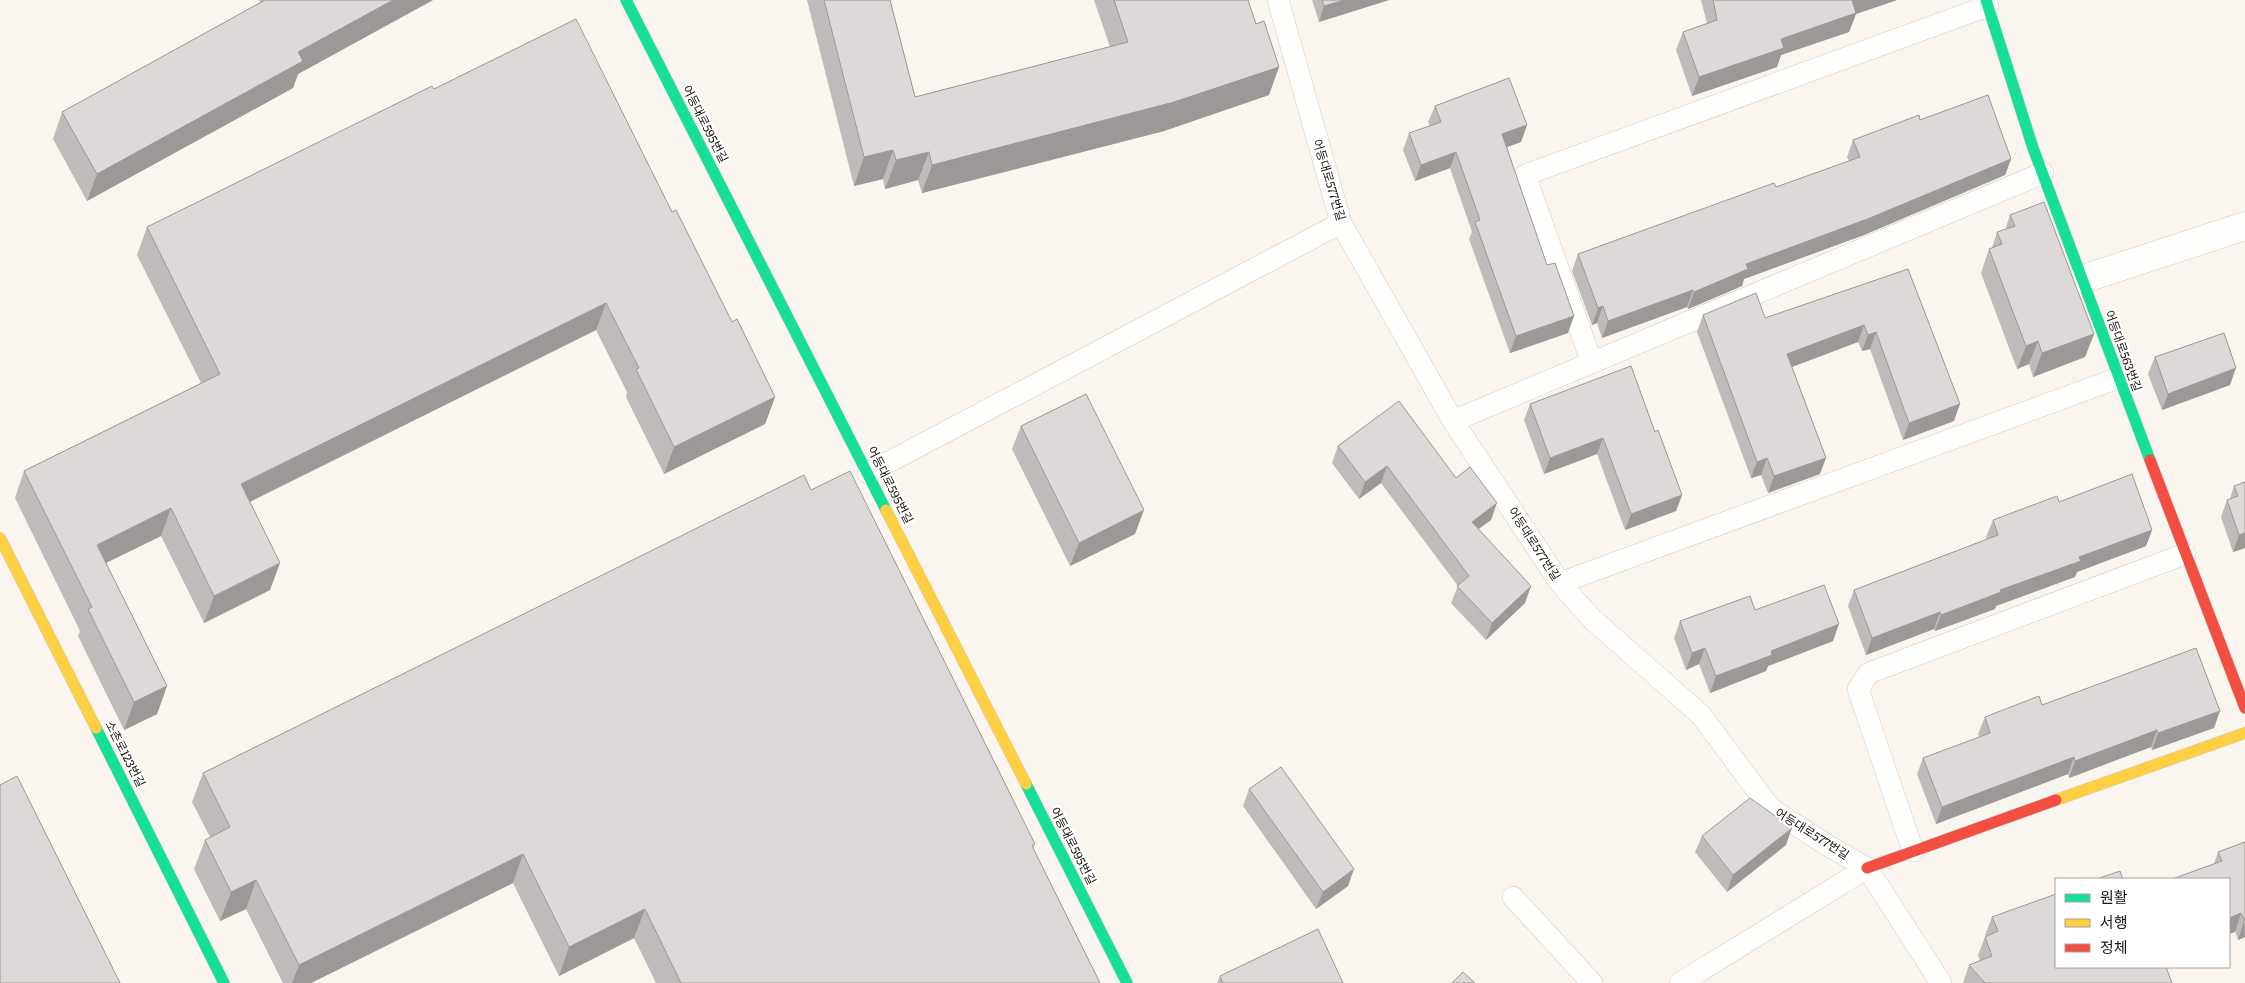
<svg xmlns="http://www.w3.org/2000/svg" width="2245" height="983" viewBox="0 0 2245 983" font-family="Literata,'Noto Sans KR',serif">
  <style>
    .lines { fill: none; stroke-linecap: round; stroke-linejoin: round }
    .lane-casing { stroke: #d1ccc6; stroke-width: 22 }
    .street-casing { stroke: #d1ccc6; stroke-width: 29 }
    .fast-casing { stroke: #d1ccc6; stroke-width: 12 }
    .slow-casing { stroke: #d1ccc6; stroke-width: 12 }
    .jam-casing { stroke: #d1ccc6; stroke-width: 12 }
    .lane { stroke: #fefefc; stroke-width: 21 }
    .street { stroke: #fefefc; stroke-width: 28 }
    .fast { stroke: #16e098; stroke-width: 11 }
    .slow { stroke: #ffcf43; stroke-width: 11 }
    .jam { stroke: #f24e42; stroke-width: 11 }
    .wall { fill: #bebbba }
    .shaded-wall { fill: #9b9897 }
    .building { fill: #ddd9d8; stroke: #9b9897 }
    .labels { text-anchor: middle; stroke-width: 4.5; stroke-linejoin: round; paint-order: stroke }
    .street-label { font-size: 12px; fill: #1b1712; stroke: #fff }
  </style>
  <rect width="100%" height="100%" fill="#faf5ee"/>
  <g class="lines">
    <defs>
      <path id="lane" d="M 1278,0 L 1341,223 L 1453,421 L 1560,583 L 1592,619 L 1701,715 L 1770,808 L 1827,845 L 1867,868 L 1941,983
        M 1592,363 L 1525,175 L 1988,6
        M 1453,421 L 2043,173
        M 868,473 L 1341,223
        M 1560,583 L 2118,378
        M 1913,851 L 1858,689 L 1869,673 L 2185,554
        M 1513,897 L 1592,983
        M 1680,983 L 1867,868"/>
      <path id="street" d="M 2083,279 L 2245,226"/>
      <path id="fast" d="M 626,0 L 886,510
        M 1986,0 L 2033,148 L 2150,460
        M 96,728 L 224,983
        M 1026,784 L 1127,983"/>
      <path id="slow" d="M 886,510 L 1026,784
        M 0,538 L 96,728
        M 2056,800 L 2245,733"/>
      <path id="jam" d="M 2150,460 L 2245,708
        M 1867,868 L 2056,800"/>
    </defs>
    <!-- lane casing -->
    <use href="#lane" class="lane-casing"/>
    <!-- street casing -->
    <use href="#street" class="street-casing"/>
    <!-- fast casing -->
    <use href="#fast" class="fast-casing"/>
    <!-- slow casing -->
    <use href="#slow" class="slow-casing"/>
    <!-- jam casing -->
    <use href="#jam" class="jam-casing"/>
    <!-- lane -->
    <use href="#lane" class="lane"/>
    <!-- street -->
    <use href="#street" class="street"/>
    <!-- fast -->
    <use href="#fast" class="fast"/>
    <!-- slow -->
    <use href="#slow" class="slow"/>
    <!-- jam -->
    <use href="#jam" class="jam"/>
  </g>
  <!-- wall -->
  <path class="wall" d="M 259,0 L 433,0 L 298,74 L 293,88 L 87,201 L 53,139 L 62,112 L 261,3 Z
    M 807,0 L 890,0 L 915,97 L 1110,47 L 1094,0 L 1248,0 L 1269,95 L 1164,131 L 922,193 L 918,180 L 885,189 L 883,179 L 854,186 Z
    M 1312,0 L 1389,0 L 1319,22 Z
    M 1701,0 L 1897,0 L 1856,14 L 1849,32 L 1781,55 L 1777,67 L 1692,96 L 1676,50 L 1683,32 L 1707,23 Z
    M 434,89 L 672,212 L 732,322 L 775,397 L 765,424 L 664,474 L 626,397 L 627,392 L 596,330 L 250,502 L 270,590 L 204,623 L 161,536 L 106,563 L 167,686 L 157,714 L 124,730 L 78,636 L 80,631 L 15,498 L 24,471 L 201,383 L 137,255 L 147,227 Z
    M 1435,106 L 1527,125 L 1521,142 L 1507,147 L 1568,333 L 1510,353 L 1469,239 L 1472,232 L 1450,168 L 1415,181 L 1403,150 L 1409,133 L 1430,126 L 1428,122 Z
    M 1920,120 L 2011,159 L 2005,175 L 1864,235 L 1744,279 L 1742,286 L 1688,309 L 1687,307 L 1602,338 L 1597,323 L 1592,325 L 1572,271 L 1578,254 L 1776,187 L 1849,161 L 1847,157 L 1853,140 Z
    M 2010,215 L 2094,334 L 2085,357 L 2033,377 L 2029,364 L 2017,369 L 1981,273 L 1989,249 L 1992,248 L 1997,232 L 2005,230 Z
    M 1908,269 L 1954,421 L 1903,440 L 1870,349 L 1862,351 L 1858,342 L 1792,367 L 1820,474 L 1768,493 L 1761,475 L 1751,478 L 1697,332 L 1703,315 L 1765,318 Z
    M 2155,357 L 2230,385 L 2162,410 L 2148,374 Z
    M 1530,404 L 1655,432 L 1682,495 L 1676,511 L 1625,530 L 1597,454 L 1544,474 L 1524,420 Z
    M 1021,426 L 1135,534 L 1070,566 L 1012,449 Z
    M 1338,446 L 1456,478 L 1491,520 L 1478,529 L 1525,603 L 1486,640 L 1451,603 L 1458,586 L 1381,483 L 1359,499 L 1332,463 Z
    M 2245,482 L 2245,548 L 2233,552 L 2221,517 L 2227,500 L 2230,499 L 2234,486 Z
    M 811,490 L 1035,844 L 1033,848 L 1100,983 L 656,983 L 634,938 L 559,976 L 513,883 L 311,983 L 283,983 L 246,909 L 220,921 L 194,869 L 205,840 L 210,837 L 192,802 L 203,773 Z
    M 2059,502 L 2152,530 L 2146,546 L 2077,572 L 2075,577 L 1996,606 L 1995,609 L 1935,631 L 1934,629 L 1866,655 L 1848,606 L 1854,590 L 1987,539 L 1986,537 L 1993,520 Z
    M 1755,610 L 1833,641 L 1768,666 L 1766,671 L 1710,693 L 1699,664 L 1686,670 L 1674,638 L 1680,621 Z
    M 2042,705 L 2214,728 L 2152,750 L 2151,747 L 2069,778 L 2068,774 L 1936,824 L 1917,774 L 1923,758 L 1980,737 L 1978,734 L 1985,717 Z
    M 1249,789 L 1348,886 L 1316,909 L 1243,806 Z
    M 1702,836 L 1786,845 L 1727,892 L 1695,852 Z
    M 2245,842 L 2245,937 L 2238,940 L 2214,864 L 2218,852 Z
    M 1992,917 L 2172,983 L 1963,983 L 1969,965 L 1980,961 L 1978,955 L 1985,937 L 1986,936 L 1985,935 Z
    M 1220,976 L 1343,983 L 1217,983 Z"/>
  <!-- shaded-wall -->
  <path class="shaded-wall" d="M 393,0 L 433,0 L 298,74 L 293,88 L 87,201 L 97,174 L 298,52 Z
    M 1345,0 L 1389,0 L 1319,22 L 1324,6 Z
    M 1851,0 L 1897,0 L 1856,14 L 1849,32 L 1781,55 L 1777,67 L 1692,96 L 1699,77 L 1781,39 Z
    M 1279,67 L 1269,95 L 1164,131 L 922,193 L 932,165 Z
    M 1527,125 L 1521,142 L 1496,151 L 1502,134 Z
    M 893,150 L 883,179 L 854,186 L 864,157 Z
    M 929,152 L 918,180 L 885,189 L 896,160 Z
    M 1456,152 L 1450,168 L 1415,181 L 1421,165 Z
    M 2011,159 L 2005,175 L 1864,235 L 1744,279 L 1742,286 L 1688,309 L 1694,292 L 1746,264 Z
    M 1693,290 L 1687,307 L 1602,338 L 1608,321 Z
    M 606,303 L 596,330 L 231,511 L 241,484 Z
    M 1603,306 L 1597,323 L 1592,325 L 1598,308 Z
    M 1574,316 L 1568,333 L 1510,353 L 1516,336 Z
    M 1864,325 L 1858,342 L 1781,371 L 1787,354 Z
    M 1876,332 L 1870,349 L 1862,351 L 1868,335 Z
    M 2094,334 L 2085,357 L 2033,377 L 2042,353 Z
    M 2038,341 L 2029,364 L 2017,369 L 2026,346 Z
    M 2236,368 L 2230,385 L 2162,410 L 2168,394 Z
    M 775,397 L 765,424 L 664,474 L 674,447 Z
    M 1960,404 L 1954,421 L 1903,440 L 1909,423 Z
    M 1603,438 L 1597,454 L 1544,474 L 1550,458 Z
    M 1767,458 L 1761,475 L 1751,478 L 1757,462 Z
    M 1826,458 L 1820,474 L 1768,493 L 1774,476 Z
    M 1387,466 L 1381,483 L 1359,499 L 1365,482 Z
    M 1682,495 L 1676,511 L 1625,530 L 1631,514 Z
    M 1497,503 L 1491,520 L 1466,538 L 1472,522 Z
    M 171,508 L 161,536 L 87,572 L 97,545 Z
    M 1144,510 L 1135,534 L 1070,566 L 1079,543 Z
    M 2152,530 L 2146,546 L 2077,572 L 2075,577 L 1996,606 L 1995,609 L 1935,631 L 1941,615 L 2079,557 Z
    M 2245,533 L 2245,548 L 2233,552 L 2239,535 Z
    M 280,563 L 270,590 L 204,623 L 214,596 Z
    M 1531,586 L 1525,603 L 1486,640 L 1492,623 Z
    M 1940,612 L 1934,629 L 1866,655 L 1872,638 Z
    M 1839,624 L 1833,641 L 1768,666 L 1766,671 L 1710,693 L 1716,676 L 1771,651 Z
    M 1705,648 L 1699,664 L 1686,670 L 1692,653 Z
    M 167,686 L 157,714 L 124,730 L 134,702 Z
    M 2220,711 L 2214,728 L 2152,750 L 2158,733 Z
    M 2157,730 L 2151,747 L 2069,778 L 2075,761 Z
    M 2074,757 L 2068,774 L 1936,824 L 1942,807 Z
    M 1792,828 L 1786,845 L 1727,892 L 1733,875 Z
    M 523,854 L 513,883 L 311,983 L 292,983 L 299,965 Z
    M 1354,869 L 1348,886 L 1316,909 L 1323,892 Z
    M 256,880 L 246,909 L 220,921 L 231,892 Z
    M 645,909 L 634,938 L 559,976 L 569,947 Z
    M 2241,913 L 2235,932 L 2229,934 L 2229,918 Z
    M 2244,921 L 2245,937 L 2238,940 Z"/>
  <!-- building -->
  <path class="building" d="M 265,0 L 393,0 L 298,52 L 303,61 L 97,174 L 62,112 Z
    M 824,0 L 890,0 L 915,97 L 1128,42 L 1114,0 L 1248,0 L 1256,24 L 1264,21 L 1279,67 L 1174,102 L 932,165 L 929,152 L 896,160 L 893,150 L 864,157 Z
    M 1322,0 L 1345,0 L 1324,6 Z
    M 1713,0 L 1852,0 L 1856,13 L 1781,39 L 1784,48 L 1699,77 L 1683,32 L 1717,20 Z
    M 576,19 L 672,212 L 676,210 L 732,322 L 737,319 L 775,397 L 674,447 L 636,369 L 639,368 L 606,303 L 241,484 L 280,563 L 214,596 L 171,508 L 97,545 L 167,686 L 134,702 L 88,609 L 92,607 L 24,471 L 220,374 L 147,227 L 432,86 L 434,89 Z
    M 1509,78 L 1527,125 L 1502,134 L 1547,265 L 1555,263 L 1574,316 L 1516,336 L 1475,222 L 1480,220 L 1456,152 L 1421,165 L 1409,133 L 1441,122 L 1435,106 Z
    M 1988,95 L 2011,159 L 1870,218 L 1746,264 L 1748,269 L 1694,292 L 1693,290 L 1608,321 L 1603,306 L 1598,308 L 1578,254 L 1774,183 L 1776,187 L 1860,157 L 1853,140 L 1919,115 L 1920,120 Z
    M 2044,202 L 2094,334 L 2042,353 L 2038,341 L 2026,346 L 1989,249 L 2002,244 L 1997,232 L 2015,226 L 2010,215 Z
    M 1908,269 L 1960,404 L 1909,423 L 1876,332 L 1868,335 L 1864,325 L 1787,354 L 1826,458 L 1774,476 L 1767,458 L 1757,462 L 1703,315 L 1756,293 L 1765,318 Z
    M 2224,333 L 2236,368 L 2168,394 L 2155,357 Z
    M 1631,366 L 1655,432 L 1658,430 L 1682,495 L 1631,514 L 1603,438 L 1550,458 L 1530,404 Z
    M 1086,394 L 1144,510 L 1079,543 L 1021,426 Z
    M 1399,401 L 1456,478 L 1470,467 L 1497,503 L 1472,522 L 1531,586 L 1492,623 L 1457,586 L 1469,576 L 1387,466 L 1365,482 L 1338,446 Z
    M 850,471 L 1035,844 L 1032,846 L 1100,983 L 681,983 L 645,909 L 569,947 L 523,854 L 299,965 L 256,880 L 231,892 L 205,840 L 230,827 L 203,773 L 804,475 L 811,490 Z
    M 2132,474 L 2152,530 L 2079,557 L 2081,561 L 2000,590 L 2001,592 L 1941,615 L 1940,612 L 1872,638 L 1854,590 L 1998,535 L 1993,520 L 2057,496 L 2059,502 Z
    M 2245,482 L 2245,533 L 2239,535 L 2227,500 L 2238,496 L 2234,486 Z
    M 1824,585 L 1839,624 L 1771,651 L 1772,655 L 1716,676 L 1705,648 L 1692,653 L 1680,621 L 1750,596 L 1755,610 Z
    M 2196,648 L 2220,711 L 2158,733 L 2157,730 L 2075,761 L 2074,757 L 1942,807 L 1923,758 L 1990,733 L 1985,717 L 2039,696 L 2042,705 Z
    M 1281,767 L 1354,869 L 1323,892 L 1249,789 Z
    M 17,776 L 120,983 L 0,983 L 0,785 Z
    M 1750,798 L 1792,828 L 1733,875 L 1702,836 Z
    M 2245,842 L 2245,921 L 2241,913 L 2229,918 L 2229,879 L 2172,879 L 2222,861 L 2218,852 Z
    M 2120,871 L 2123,879 L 2097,879 Z
    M 2056,894 L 2056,967 L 2166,967 L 2172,983 L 1985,983 L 1969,965 L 1992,956 L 1985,937 L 1998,931 L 1992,917 Z
    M 1318,929 L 1343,983 L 1223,983 L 1220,976 Z
    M 1463,972 L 1475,983 L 1452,983 Z"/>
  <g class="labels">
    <!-- street labels -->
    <g class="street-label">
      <text transform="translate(705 124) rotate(63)" y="4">어등대로595번길</text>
      <text transform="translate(1329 180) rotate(73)" y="4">어등대로577번길</text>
      <text transform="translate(2123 351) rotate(70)" y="4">어등대로563번길</text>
      <text transform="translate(890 485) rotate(63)" y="4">어등대로595번길</text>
      <text transform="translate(1534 544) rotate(57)" y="4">어등대로577번길</text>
      <text transform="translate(125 754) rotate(63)" y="4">소촌로123번길</text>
      <text transform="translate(1812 834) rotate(32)" y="4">어등대로577번길</text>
      <text transform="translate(1073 846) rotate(63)" y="4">어등대로595번길</text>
    </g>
  </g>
  <!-- legend -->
  <rect x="2055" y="878" width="175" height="90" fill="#ffffff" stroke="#a4a2a0"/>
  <rect x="2065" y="894" width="25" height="8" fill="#16e098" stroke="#a4a2a0"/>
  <text x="2100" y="903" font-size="15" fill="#1b1712">원활</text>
  <rect x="2065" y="919" width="25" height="8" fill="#ffcf43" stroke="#a4a2a0"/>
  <text x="2100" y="928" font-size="15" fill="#1b1712">서행</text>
  <rect x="2065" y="944" width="25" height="8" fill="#f24e42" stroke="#a4a2a0"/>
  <text x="2100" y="953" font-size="15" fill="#1b1712">정체</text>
</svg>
